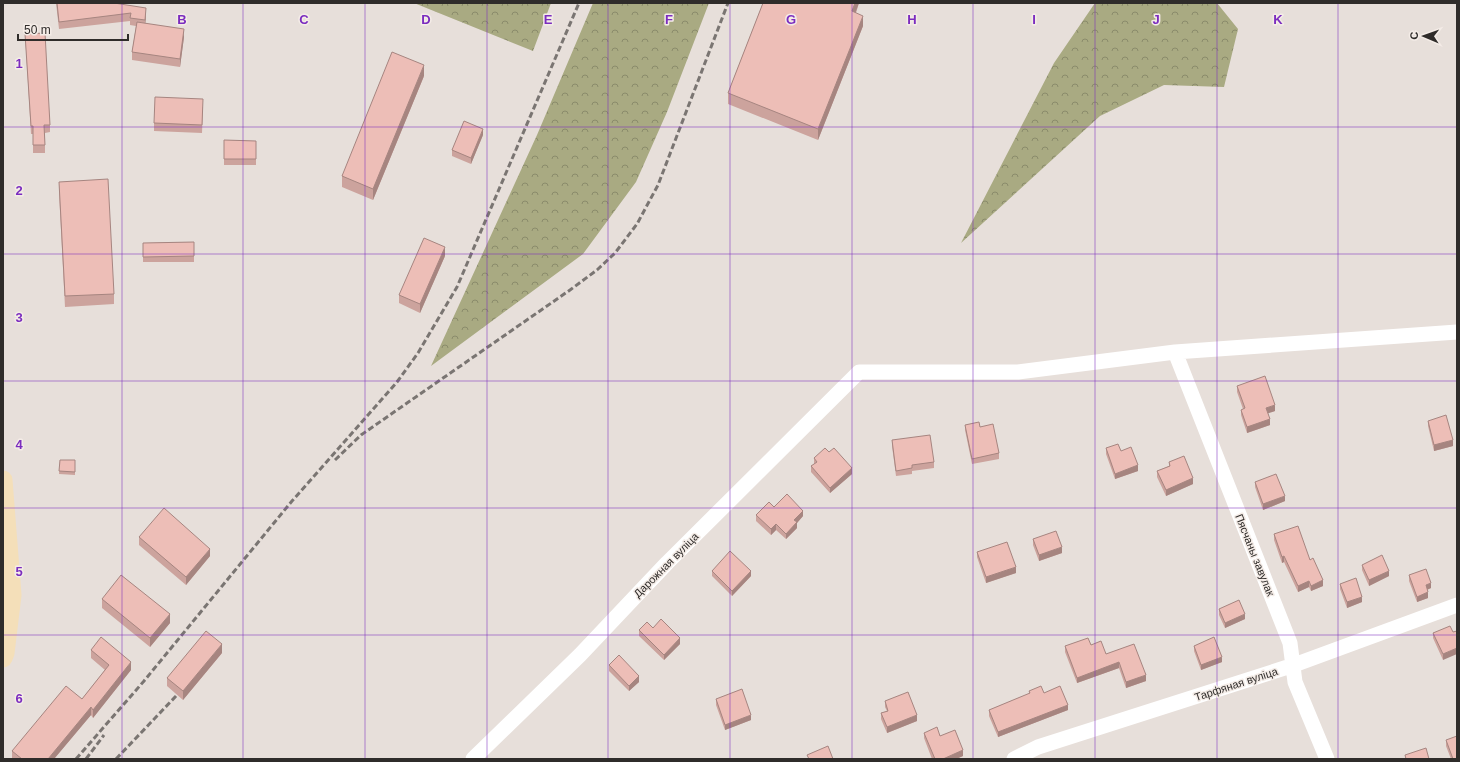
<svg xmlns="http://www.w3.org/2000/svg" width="1460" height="762" viewBox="0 0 1460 762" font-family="Arial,sans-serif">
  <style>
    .forest { fill: url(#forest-crowns) }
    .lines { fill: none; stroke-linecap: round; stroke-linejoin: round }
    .minor { stroke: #fff; stroke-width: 15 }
    .major { stroke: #f4dfb9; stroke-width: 19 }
    .rail { stroke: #7a7572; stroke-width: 3; stroke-dasharray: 6 3; stroke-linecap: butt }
    .wall { fill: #cca39d }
    .shaded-wall { fill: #a68580 }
    .building { fill: #edbeb7; stroke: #a68580 }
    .grid { fill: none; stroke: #7b2cbf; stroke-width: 1; stroke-opacity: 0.55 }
    .labels { text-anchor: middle; stroke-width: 3; stroke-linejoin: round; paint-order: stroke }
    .street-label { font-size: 11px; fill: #2f2c2a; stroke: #f4ece7 }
    .grid-label { font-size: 13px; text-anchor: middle; font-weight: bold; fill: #7b2cbf; stroke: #f4ece7; stroke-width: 3; stroke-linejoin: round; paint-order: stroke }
  </style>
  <defs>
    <pattern id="forest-crowns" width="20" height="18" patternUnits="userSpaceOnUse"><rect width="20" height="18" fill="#a9aa82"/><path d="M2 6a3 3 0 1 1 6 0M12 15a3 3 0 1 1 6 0" fill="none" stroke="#8a8b6b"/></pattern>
  </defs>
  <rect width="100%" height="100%" fill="#e7dfda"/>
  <!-- forest -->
  <path class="forest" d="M 414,3 L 551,3 L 533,51 Z
    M 593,3 L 709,3 L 667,112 L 636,182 L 583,254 L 431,366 L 537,135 Z
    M 1095,3 L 1217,3 L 1238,29 L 1224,87 L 1164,85 L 1100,116 L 961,243 L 1054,63 Z"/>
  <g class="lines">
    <!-- minor -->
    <path class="minor" d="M 1175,352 L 1290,643 L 1295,682 L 1327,759
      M 473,759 L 580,655 L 667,563 L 859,372 L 1018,372 L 1175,352 L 1457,332
      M 1014,759 L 1038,747 L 1294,665 L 1457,605"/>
    <!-- major -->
    <path class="major" d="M 3,480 L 12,595 L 5,653 L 3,658"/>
    <!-- rail -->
    <path class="rail" d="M 335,460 L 361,435 L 570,290 L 597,270 L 615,253 L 637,224 L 658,185 L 728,3
      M 76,759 L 144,681 L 292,501 L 397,382 L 418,353 L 457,287 L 579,3
      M 86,759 L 104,735
      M 116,759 L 177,695"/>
  </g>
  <!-- wall -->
  <path class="wall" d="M 56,3 L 114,3 L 146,16 L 145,23 L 184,37 L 180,67 L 132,60 L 132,52 L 136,26 L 130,25 L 130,21 L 59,29 Z
    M 763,3 L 859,3 L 856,13 L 863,26 L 818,140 L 728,104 L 728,93 Z
    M 25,34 L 50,125 L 50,132 L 45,133 L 45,153 L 33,153 L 33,134 L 31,134 Z
    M 424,76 L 373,200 L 342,187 L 342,176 Z
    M 203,107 L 202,133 L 154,131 L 154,123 Z
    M 483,135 L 471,164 L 452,156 L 452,150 Z
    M 224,140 L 256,141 L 256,165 L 224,165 Z
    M 59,182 L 114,294 L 114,304 L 65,307 L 59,192 Z
    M 194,242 L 194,262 L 143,262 L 143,243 Z
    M 445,256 L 420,313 L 399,303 L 399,295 Z
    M 1237,386 L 1275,411 L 1268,413 L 1270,425 L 1247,433 L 1241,415 L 1241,410 L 1243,409 L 1237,392 Z
    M 1428,421 L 1453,446 L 1434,451 L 1428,426 Z
    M 965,425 L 980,427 L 999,453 L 999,459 L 972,464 L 965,430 Z
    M 892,440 L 934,462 L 934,468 L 912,471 L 912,474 L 896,476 L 892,446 Z
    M 1106,448 L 1121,451 L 1138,471 L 1115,479 L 1106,454 Z
    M 829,452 L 852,474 L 830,493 L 811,472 L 811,466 L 814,464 L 814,458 Z
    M 60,460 L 75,460 L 75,475 L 59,474 Z
    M 1169,462 L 1193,484 L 1166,496 L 1157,477 L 1157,471 L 1169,466 Z
    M 1255,482 L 1285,501 L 1263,510 L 1255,487 Z
    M 774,507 L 803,516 L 797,523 L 797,528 L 786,539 L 776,530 L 771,535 L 756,521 L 756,515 Z
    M 1274,534 L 1310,560 L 1323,586 L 1311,591 L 1309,587 L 1298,592 L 1284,562 L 1282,563 L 1274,540 Z
    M 139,537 L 210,556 L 186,585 L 139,545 Z
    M 1033,539 L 1062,553 L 1039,561 L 1033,545 Z
    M 977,552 L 1016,573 L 986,583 L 977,557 Z
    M 1362,565 L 1389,576 L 1369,586 L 1362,570 Z
    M 712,571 L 751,576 L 732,596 L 712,576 Z
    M 1409,575 L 1431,588 L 1427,590 L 1428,598 L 1417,602 L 1409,581 Z
    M 1340,584 L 1362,602 L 1347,608 L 1340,589 Z
    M 102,599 L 170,623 L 150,647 L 102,608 Z
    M 1219,609 L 1245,619 L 1225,628 L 1219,615 Z
    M 639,630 L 680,644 L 664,660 L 639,636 Z
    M 1453,632 L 1443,660 L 1433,638 L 1433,633 Z
    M 1091,645 L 1106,654 L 1146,681 L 1126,688 L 1119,668 L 1077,683 L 1065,652 L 1065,646 Z
    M 1194,646 L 1222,662 L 1201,670 L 1194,651 Z
    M 91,650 L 131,670 L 93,718 L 91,715 L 54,759 L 12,759 L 12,751 L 82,699 L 105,670 L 91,658 Z
    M 222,653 L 183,700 L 167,686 L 167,678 Z
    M 609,665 L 639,682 L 629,691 L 609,671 Z
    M 1029,691 L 1044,693 L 1068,710 L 998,737 L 989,716 L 989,710 L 1029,694 Z
    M 716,699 L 751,720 L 725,730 L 716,705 Z
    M 885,701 L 917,721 L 887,733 L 881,719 L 881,713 L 887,711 L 885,707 Z
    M 924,733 L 940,736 L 963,756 L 956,759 L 932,759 L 924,738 Z
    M 1446,740 L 1457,759 L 1451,759 L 1446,746 Z"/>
  <!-- shaded-wall -->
  <path class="shaded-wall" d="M 855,3 L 859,3 L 852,22 L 852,11 Z
    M 146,8 L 146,16 L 145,28 L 145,20 Z
    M 863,16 L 863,26 L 818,140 L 818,129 Z
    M 184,29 L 184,37 L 180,67 L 180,59 Z
    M 424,65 L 424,76 L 373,200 L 373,189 Z
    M 483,129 L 483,135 L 471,164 L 471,158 Z
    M 445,247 L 445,256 L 420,313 L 420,304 Z
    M 1275,405 L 1275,411 L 1266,414 L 1266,408 Z
    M 1270,419 L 1270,425 L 1247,433 L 1247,427 Z
    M 1453,440 L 1453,446 L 1434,451 L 1434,445 Z
    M 1138,465 L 1138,471 L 1115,479 L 1115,474 Z
    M 852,468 L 852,474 L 830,493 L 830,488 Z
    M 1193,478 L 1193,484 L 1166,496 L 1166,490 Z
    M 1285,496 L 1285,501 L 1263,510 L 1263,504 Z
    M 803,511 L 803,516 L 797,523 L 797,528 L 786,539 L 786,534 L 794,520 Z
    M 776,524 L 776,530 L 771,535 L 771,529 Z
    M 1062,547 L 1062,553 L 1039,561 L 1039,555 Z
    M 210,549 L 210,556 L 186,585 L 186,577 Z
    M 1284,556 L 1284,562 L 1282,563 L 1282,557 Z
    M 1016,567 L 1016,573 L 986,583 L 986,577 Z
    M 751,571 L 751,576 L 732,596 L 732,591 Z
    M 1389,571 L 1389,576 L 1369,586 L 1369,580 Z
    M 1323,580 L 1323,586 L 1311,591 L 1311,586 Z
    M 1309,581 L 1309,587 L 1298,592 L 1298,586 Z
    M 1431,583 L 1431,588 L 1426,590 L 1426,585 Z
    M 1428,592 L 1428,598 L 1417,602 L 1417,597 Z
    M 1362,597 L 1362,602 L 1347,608 L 1347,602 Z
    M 170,614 L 170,623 L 150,647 L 150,638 Z
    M 1245,614 L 1245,619 L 1225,628 L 1225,623 Z
    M 680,638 L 680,644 L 664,660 L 664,655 Z
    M 222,644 L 222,653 L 183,700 L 183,691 Z
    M 1457,648 L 1457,654 L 1443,660 L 1443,654 Z
    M 1222,657 L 1222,662 L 1201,670 L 1201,665 Z
    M 131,662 L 131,670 L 93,718 L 93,710 Z
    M 1119,662 L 1119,668 L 1077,683 L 1077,678 Z
    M 1146,675 L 1146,681 L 1126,688 L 1126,682 Z
    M 639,676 L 639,682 L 629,691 L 629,686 Z
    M 1068,705 L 1068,710 L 998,737 L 998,732 Z
    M 91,707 L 91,715 L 54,759 L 48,759 Z
    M 751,715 L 751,720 L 725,730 L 725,725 Z
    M 917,715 L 917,721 L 887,733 L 887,727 Z
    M 963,750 L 963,756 L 956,759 L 943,759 Z"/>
  <!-- building -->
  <path class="building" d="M 57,3 L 114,3 L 146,8 L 145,20 L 130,18 L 131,13 L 59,22 Z
    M 763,3 L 855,3 L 852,11 L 863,16 L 818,129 L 728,93 Z
    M 137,22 L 184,29 L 180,59 L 132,52 Z
    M 45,33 L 50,125 L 44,125 L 45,145 L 33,145 L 33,126 L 31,126 L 25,34 Z
    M 392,52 L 424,65 L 373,189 L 342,176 Z
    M 155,97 L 203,99 L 202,125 L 154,123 Z
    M 464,121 L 483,129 L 471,158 L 452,150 Z
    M 224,140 L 256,141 L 256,159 L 224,159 Z
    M 108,179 L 114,294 L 65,296 L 59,182 Z
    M 424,238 L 445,247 L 420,304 L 399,295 Z
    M 194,242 L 194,256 L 143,257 L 143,243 Z
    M 1265,376 L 1275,405 L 1266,408 L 1270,419 L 1247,427 L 1241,410 L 1245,408 L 1237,386 Z
    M 1446,415 L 1453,440 L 1434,445 L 1428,421 Z
    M 979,422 L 980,427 L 993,424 L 999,453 L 972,459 L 965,425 Z
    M 930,435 L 934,462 L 912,465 L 912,468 L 896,471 L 892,440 Z
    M 1118,444 L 1121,451 L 1131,447 L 1138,465 L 1115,474 L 1106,448 Z
    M 825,448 L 829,452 L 834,448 L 852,468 L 830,488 L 811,466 L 817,462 L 814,458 Z
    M 1184,456 L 1193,478 L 1166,490 L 1157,471 L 1170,466 L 1169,462 Z
    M 60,460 L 75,460 L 75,472 L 59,471 Z
    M 1276,474 L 1285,496 L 1263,504 L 1255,482 Z
    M 787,494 L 803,511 L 794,520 L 797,522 L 786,534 L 776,524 L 771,529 L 756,515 L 769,502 L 774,507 Z
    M 164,508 L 210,549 L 186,577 L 139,537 Z
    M 1298,526 L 1310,560 L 1313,558 L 1323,580 L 1311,586 L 1309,581 L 1298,586 L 1284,556 L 1282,557 L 1274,534 Z
    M 1056,531 L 1062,547 L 1039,555 L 1033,539 Z
    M 1007,542 L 1016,567 L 986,577 L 977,552 Z
    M 730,551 L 751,571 L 732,591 L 712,571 Z
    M 1382,555 L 1389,571 L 1369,580 L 1362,565 Z
    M 1426,569 L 1431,583 L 1426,585 L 1428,592 L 1417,597 L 1409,575 Z
    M 121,575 L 170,614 L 150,638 L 102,599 Z
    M 1356,578 L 1362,597 L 1347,602 L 1340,584 Z
    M 1239,600 L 1245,614 L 1225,623 L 1219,609 Z
    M 661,619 L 680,638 L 664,655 L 639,630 L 647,622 L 653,628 Z
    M 1450,626 L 1453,632 L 1457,631 L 1457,648 L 1443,654 L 1433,633 Z
    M 206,631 L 222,644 L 183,691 L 167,678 Z
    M 101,637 L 131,662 L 93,710 L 91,707 L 48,759 L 22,759 L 12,751 L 66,686 L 82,699 L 109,665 L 91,650 Z
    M 1214,637 L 1222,657 L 1201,665 L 1194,646 Z
    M 1088,638 L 1091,645 L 1101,641 L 1106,654 L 1134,644 L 1146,675 L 1126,682 L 1119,662 L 1077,678 L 1065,646 Z
    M 619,655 L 639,676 L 629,686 L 609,665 Z
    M 1041,686 L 1044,693 L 1060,686 L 1068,705 L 998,732 L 989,710 L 1030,693 L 1029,691 Z
    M 742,689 L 751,715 L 725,725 L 716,699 Z
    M 908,692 L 917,715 L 887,727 L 881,713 L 888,711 L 885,701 Z
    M 937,727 L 940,736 L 955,730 L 963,750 L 943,759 L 935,759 L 924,733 Z
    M 1457,736 L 1457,759 L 1453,759 L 1446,740 Z
    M 828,746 L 833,759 L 809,759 L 807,755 Z
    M 1426,748 L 1429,759 L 1406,759 L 1405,755 Z"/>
  <!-- grid -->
  <path class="grid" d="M 122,3 L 122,759M 243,3 L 243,759M 365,3 L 365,759M 487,3 L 487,759M 608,3 L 608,759M 730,3 L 730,759M 852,3 L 852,759M 973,3 L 973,759M 1095,3 L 1095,759M 1217,3 L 1217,759M 1338,3 L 1338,759M 3,127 L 1457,127M 3,254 L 1457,254M 3,381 L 1457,381M 3,508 L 1457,508M 3,635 L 1457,635"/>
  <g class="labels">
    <!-- street labels -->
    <g class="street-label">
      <text transform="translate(1255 555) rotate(68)" y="4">Пясчаны завулак</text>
      <text transform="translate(666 565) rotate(-45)" y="4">Дарожная вуліца</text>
      <text transform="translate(1236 684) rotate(-18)" y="4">Тарфяная вуліца</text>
    </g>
  </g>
  <g class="grid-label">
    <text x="182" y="24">B</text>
    <text x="304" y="24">C</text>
    <text x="426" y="24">D</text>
    <text x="548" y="24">E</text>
    <text x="669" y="24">F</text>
    <text x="791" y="24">G</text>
    <text x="912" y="24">H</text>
    <text x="1034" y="24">I</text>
    <text x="1156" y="24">J</text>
    <text x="1278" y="24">K</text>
    <text x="19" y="68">1</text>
    <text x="19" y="195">2</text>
    <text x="19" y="322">3</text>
    <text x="19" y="449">4</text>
    <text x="19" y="576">5</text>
    <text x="19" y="703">6</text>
  </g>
  <!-- border -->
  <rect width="1460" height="762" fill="none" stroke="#2f2c2a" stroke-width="8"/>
  <!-- north arrow -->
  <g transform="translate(1424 36) rotate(272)" stroke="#f4ece7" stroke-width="3" paint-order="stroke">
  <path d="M0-3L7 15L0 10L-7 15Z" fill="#2f2c2a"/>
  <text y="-6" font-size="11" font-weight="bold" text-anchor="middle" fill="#2f2c2a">С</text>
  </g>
  <!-- scale -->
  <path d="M18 34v6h110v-6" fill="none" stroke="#2f2c2a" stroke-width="2"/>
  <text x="24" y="34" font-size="12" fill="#2f2c2a" stroke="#f4ece7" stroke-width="3" paint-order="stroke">50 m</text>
</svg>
